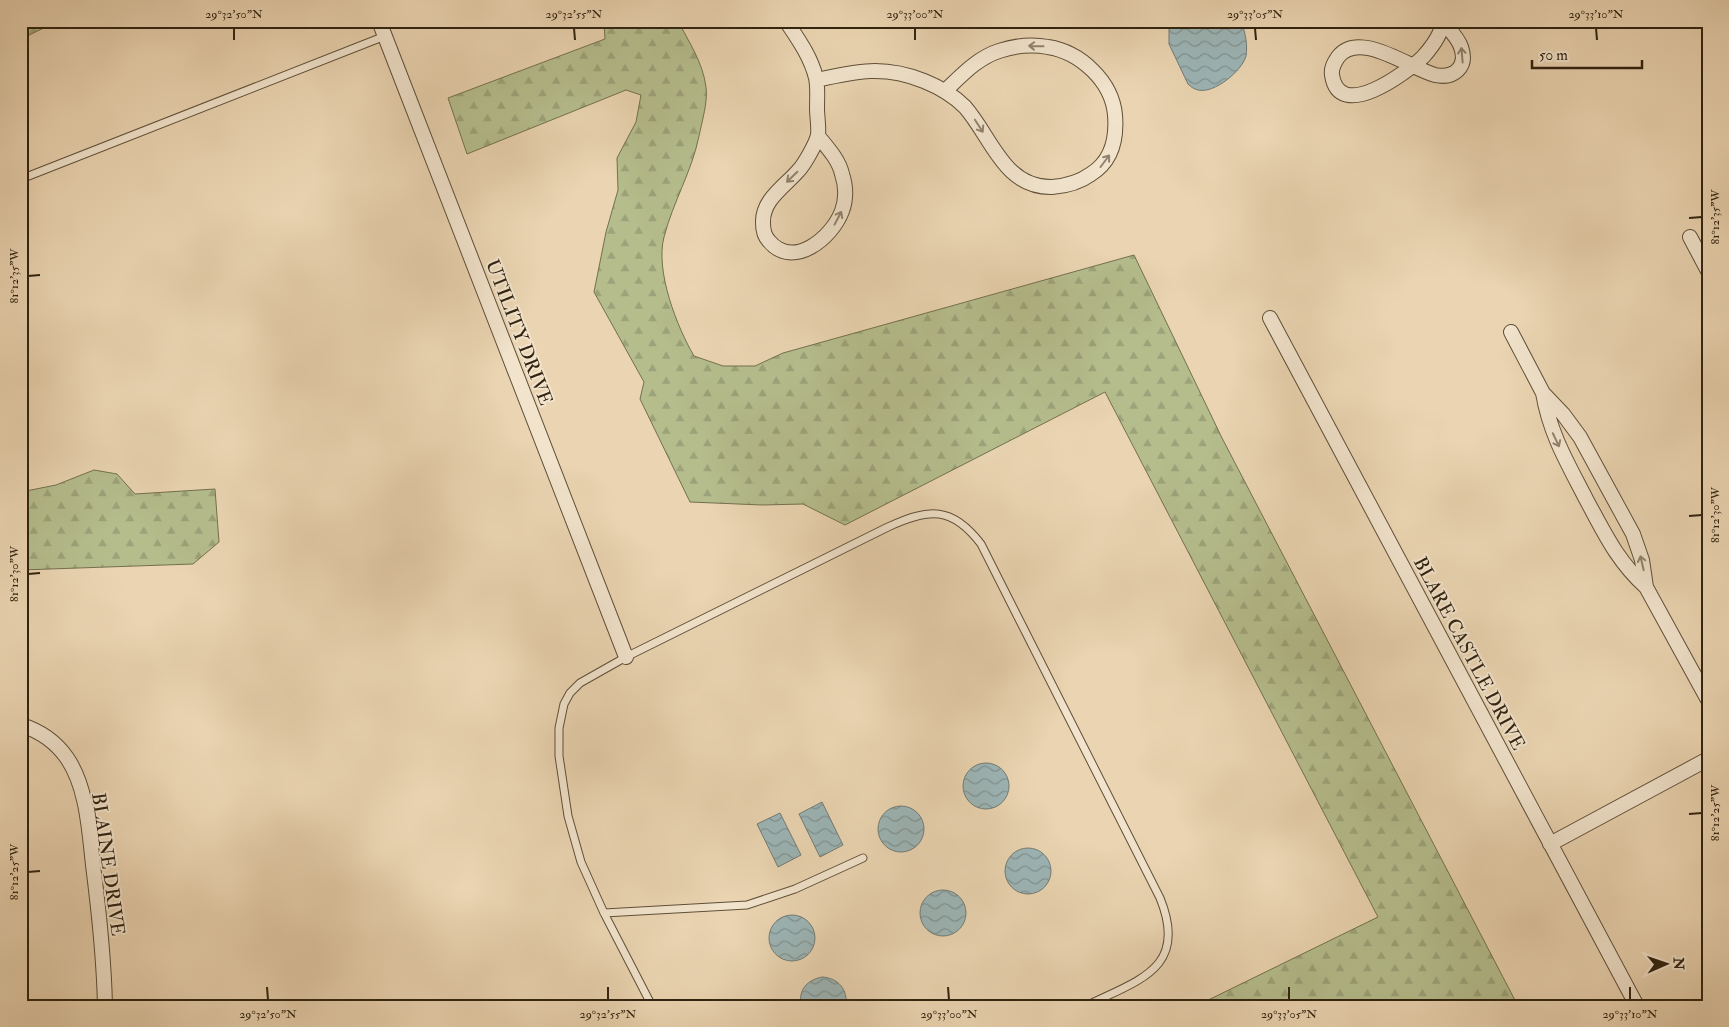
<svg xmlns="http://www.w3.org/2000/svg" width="1729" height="1027" viewBox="0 0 1729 1027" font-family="'IM FELL Double Pica',serif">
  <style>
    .forest { fill: url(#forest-firs); stroke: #73704e }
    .water { fill: url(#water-waves); stroke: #717b74 }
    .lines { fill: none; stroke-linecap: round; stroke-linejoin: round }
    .lane-casing { stroke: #5f4f38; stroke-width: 9 }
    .street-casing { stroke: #5f4f38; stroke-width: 16 }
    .lane { stroke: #f1e3cc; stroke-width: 7 }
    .street { stroke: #f1e3cc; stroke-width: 14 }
    .oneway { stroke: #91836e }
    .ticks { fill: none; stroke: #312310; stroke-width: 2 }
    .labels { text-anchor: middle; stroke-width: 4; stroke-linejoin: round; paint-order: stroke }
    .street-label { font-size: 19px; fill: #312310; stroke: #f1e3cc }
    .neatline { fill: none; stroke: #312310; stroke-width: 2 }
    .ticks-label { font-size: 12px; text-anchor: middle; fill: #312310 }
  </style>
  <defs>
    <pattern id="forest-firs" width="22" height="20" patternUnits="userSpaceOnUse" patternTransform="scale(1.25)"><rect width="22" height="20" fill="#b5bd8d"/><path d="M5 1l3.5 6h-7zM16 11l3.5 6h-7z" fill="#9ca279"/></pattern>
    <pattern id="water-waves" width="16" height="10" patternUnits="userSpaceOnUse" patternTransform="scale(1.25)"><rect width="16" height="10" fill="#9cb5b6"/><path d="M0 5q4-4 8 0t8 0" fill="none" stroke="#809393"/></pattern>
  </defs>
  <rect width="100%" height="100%" fill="#ead4b1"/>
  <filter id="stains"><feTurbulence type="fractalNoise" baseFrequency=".004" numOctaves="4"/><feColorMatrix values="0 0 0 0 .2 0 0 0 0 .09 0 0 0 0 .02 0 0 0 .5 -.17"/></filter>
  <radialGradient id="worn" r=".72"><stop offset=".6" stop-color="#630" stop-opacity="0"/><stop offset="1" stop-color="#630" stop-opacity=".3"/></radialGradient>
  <!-- forest -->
  <path class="forest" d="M 21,21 L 58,21 L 21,39 Z
    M 604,21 L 678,21 C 689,42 703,63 706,87 C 708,102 702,121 699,136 C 692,171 673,202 664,237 C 655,271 677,327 694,356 L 723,366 L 755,366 L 783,353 L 1134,255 L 1222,438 L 1518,1006 L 1196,1006 L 1378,917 L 1105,392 L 845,525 L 803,504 L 762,505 L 690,502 L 640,399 L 644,382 L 594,292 L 606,232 L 618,190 L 617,158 L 636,122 L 641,95 L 626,90 L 467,154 L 448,98 L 605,39 Z
    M 94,470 L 117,474 L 135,494 L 215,489 L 219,542 L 193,564 L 21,570 L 21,492 L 56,485 Z"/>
  <!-- water -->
  <path class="water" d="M 1169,21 L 1241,21 C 1245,32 1248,44 1246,56 C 1242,71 1214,94 1198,90 C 1194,89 1191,87 1188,84 L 1169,44 Z
    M963 786a23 23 0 1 1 46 0a23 23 0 1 1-46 0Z
    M 822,802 L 843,845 L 820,857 L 799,814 Z
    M878 829a23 23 0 1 1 46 0a23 23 0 1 1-46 0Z
    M 780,813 L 801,855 L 778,867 L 757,824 Z
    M1005 871a23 23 0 1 1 46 0a23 23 0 1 1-46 0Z
    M920 913a23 23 0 1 1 46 0a23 23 0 1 1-46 0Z
    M769 938a23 23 0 1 1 46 0a23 23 0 1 1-46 0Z
    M 822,977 C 838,978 848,989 846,1006 L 801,1006 C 798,990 807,980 822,977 Z"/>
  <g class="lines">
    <defs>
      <path id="lane" d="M 21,179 L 385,36
        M 604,913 L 747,905 L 795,889 L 863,858
        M 652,1006 L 604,913 L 581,862 L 568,816 L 559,756 L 559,728 L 564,704 L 570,693 L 580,683 L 626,657 L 888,527 C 929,508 952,506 981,544 L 1160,898 C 1189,969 1138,980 1086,1006"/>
      <path id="street" d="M 379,21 L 626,657
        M 786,21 C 798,39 811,57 816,78 C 818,87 817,99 817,108 C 817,117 819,127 818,135 C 816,144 804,165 798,171 C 784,187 762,200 763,223 C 763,229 764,236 769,241 C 793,270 832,238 842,211 C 846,200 846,186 842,174 C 839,160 827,147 818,136
        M 1443,21 C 1442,33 1431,48 1423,57 C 1406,73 1339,123 1332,75 C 1331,68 1334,63 1338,57 C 1359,29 1411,69 1435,75 C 1454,79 1468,67 1461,47 C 1458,38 1450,30 1444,23
        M 817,80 C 857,71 884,65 924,81 C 939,87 954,96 965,107 C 992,138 1004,188 1052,187 C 1066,186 1080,182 1091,174 C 1112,161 1117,139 1115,115 C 1112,81 1080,52 1048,47 C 1032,44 1014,46 999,51 C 977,58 961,76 945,91
        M 1690,237 L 1708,271
        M 1270,318 L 1637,1006
        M 1511,332 L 1543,393 L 1563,414 L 1580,437 L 1633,534 L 1642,560 L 1646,587 C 1617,561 1604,532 1586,499 C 1567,462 1550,434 1543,393
        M 1646,587 L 1708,700
        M 21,725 C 40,731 56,742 67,758 C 87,787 89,830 93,865 C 99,912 104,959 105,1006
        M 1550,844 L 1708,759"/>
    </defs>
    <!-- lane casing -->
    <use href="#lane" class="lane-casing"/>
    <!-- street casing -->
    <use href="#street" class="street-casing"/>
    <!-- lane -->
    <use href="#lane" class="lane"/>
    <!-- street -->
    <use href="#street" class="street"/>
  </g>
  <!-- one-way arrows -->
  <defs><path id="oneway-shaft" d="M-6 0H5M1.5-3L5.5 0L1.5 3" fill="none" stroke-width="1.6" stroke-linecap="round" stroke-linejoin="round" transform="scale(1.25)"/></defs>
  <g class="oneway">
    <use href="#oneway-shaft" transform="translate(1036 46) rotate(-179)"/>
    <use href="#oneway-shaft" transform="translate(1462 55) rotate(-95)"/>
    <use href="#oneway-shaft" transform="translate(979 126) rotate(57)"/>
    <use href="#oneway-shaft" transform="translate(1105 161) rotate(-53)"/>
    <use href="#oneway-shaft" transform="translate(792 177) rotate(136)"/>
    <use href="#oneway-shaft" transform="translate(838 218) rotate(-62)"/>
    <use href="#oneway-shaft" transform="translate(1556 440) rotate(65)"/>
    <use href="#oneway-shaft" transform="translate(1642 563) rotate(-103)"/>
  </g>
  <!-- ticks -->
  <path class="ticks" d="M 234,28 L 234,40M 574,28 L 575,40M 915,28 L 915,40M 1255,28 L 1256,40M 1596,28 L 1597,40M 1689,218 L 1702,217M 28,276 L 40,275M 1689,516 L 1702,515M 28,574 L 40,573M 1689,814 L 1702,813M 28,872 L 40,871M 267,987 L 268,1000M 608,987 L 608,1000M 948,987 L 949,1000M 1289,987 L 1289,1000M 1630,987 L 1630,1000"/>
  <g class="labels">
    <!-- street labels -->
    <g class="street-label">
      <text transform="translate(520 332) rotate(69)" y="7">UTILITY DRIVE</text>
      <text transform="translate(1470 653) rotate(62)" y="7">BLARE CASTLE DRIVE</text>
      <text transform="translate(109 864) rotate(82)" y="7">BLAINE DRIVE</text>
    </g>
  </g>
  <!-- margin -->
  <rect width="1729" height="1027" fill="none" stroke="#ead4b1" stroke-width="55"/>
  <!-- north arrow -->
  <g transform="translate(1666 964) rotate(88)" stroke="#f1e3cc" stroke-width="4" paint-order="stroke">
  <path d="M0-4L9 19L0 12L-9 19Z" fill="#312310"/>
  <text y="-8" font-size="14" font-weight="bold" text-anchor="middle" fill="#312310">N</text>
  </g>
  <!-- scale -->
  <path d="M1532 60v8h110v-8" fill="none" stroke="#312310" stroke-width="2.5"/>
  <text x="1539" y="60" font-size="15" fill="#312310" stroke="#f1e3cc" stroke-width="4" paint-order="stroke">50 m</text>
  <rect x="28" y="28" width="1674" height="972" class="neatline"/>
  <g class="ticks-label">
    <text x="234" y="18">29°32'50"N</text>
    <text x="574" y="18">29°32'55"N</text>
    <text x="915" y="18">29°33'00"N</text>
    <text x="1255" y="18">29°33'05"N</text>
    <text x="1596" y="18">29°33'10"N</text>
    <text transform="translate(1715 217) rotate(-90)" y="4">81°12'35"W</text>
    <text transform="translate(14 276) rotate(-90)" y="4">81°12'35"W</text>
    <text transform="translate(1715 515) rotate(-90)" y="4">81°12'30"W</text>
    <text transform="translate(14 574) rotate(-90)" y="4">81°12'30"W</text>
    <text transform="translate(1715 813) rotate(-90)" y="4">81°12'25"W</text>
    <text transform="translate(14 872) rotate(-90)" y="4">81°12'25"W</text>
    <text x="268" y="1018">29°32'50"N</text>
    <text x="608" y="1018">29°32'55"N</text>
    <text x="949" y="1018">29°33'00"N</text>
    <text x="1289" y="1018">29°33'05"N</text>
    <text x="1630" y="1018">29°33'10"N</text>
  </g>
  <rect width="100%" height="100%" filter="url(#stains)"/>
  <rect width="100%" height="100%" fill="url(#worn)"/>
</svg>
